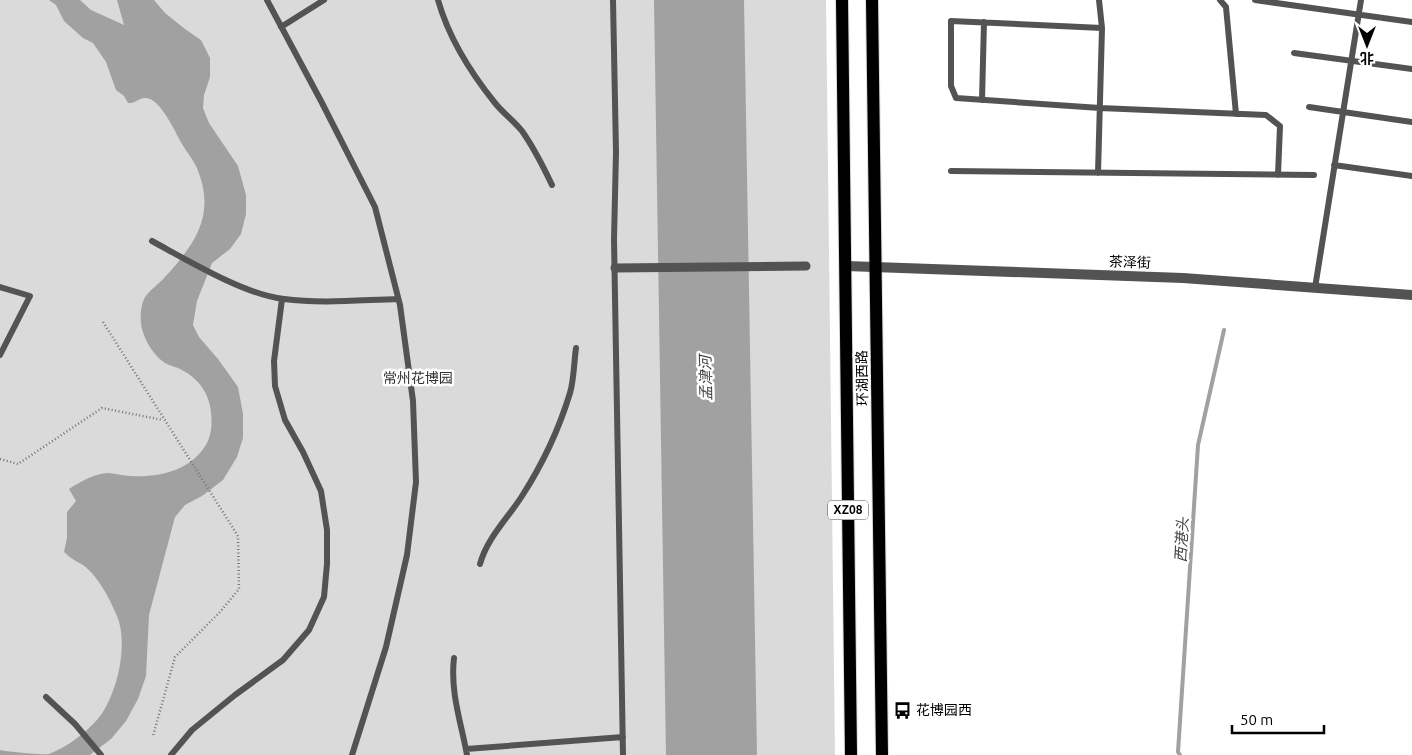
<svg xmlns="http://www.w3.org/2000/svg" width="1412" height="755" viewBox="0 0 1412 755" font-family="Ubuntu,'Noto Sans SC',sans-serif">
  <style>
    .green { fill: #dadada }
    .water { fill: #a1a1a1 }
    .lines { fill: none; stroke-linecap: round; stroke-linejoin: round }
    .stream { stroke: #a1a1a1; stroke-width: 4 }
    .primary-casing { stroke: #dbdbdb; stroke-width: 14 }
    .path { stroke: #757575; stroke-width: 2.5; stroke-dasharray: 1 2.5; stroke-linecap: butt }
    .service { stroke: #535353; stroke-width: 6 }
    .pedestrian { stroke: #535353; stroke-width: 9 }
    .tertiary { stroke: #535353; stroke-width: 10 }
    .primary { stroke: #000; stroke-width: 12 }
    .labels { text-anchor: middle; stroke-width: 5; stroke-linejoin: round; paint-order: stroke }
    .shield { fill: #fff; stroke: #4c4c4c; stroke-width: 1 }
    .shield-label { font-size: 12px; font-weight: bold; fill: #000 }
    .street-label { font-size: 14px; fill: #000; stroke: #fff }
    .park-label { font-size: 14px; fill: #313131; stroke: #fff }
    .poi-label { font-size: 14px; fill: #000; stroke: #fff; text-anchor: start }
    .water-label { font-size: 15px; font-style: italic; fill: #424242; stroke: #fff }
  </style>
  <rect width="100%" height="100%" fill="#fff"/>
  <!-- green -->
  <path class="green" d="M 0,0 L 826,0 L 835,755 L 0,755 Z"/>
  <!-- water -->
  <path class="water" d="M 49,0 L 80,0 L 91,10 L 124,25 L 117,0 L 154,0 L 165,13 L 185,29 L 201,40 L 210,58 L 210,77 L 204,95 L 203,108 L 209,123 L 238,166 L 246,195 L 246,214 L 241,234 L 230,249 L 212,263 L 197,301 L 193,325 L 199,337 L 218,359 L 238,387 L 243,414 L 243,438 L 237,457 L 223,480 L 202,496 L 185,505 L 175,517 L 149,615 L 146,676 L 138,699 L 126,721 L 111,739 L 90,755 L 0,755 L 0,750 C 12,752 39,755 49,754 C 67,747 84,734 96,721 C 117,698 129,644 117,616 C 110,599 98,576 83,565 C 76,561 70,558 64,552 L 67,538 L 67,512 L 76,501 L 69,489 C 80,482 93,474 107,473 C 115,473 122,476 130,476 C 159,478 194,470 208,441 C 212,431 212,422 211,412 C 209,393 199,379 182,370 C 177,367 170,366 165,363 C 154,356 145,341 142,329 C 140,320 140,308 144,299 C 148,291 159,284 165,277 C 196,243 217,214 196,166 C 192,158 186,151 182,144 C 175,132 160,97 145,98 C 139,98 135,104 128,103 L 124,96 L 116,90 L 106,62 L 93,43 L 83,38 L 64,21 L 56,5 Z
    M 654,0 L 744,0 L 757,755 L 666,755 Z"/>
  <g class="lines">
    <!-- stream -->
    <path class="stream" d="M 1180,755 L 1178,752 L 1198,445 L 1224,330"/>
    <defs>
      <path id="primary" d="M 842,0 L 851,755
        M 872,0 L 882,755"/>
    </defs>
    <!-- primary casing -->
    <use href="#primary" class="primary-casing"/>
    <!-- path -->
    <path class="path" d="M 103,322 L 238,536 L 239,589 L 220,612 L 175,657 L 153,736
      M 0,459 L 18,464 L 102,408 L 163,420"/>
    <!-- service -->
    <path class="service" d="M 267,0 L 321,101 L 375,207 L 400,305 L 413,401 L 416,482 L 407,555 L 386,647 L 352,755
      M 438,0 C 449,39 470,72 495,103 C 503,113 514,121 522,131 C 534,148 543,166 552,185
      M 613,0 L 616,152 L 614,239 L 623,755
      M 1220,0 L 1226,7 L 1236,114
      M 1255,0 L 1412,22
      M 281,27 L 324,0
      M 1102,28 L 951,21 L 951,86 L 956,98 L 1100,108 L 1266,115 L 1280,126 L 1278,175
      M 1294,53 L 1412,69
      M 982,100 L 984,22
      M 1309,107 L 1412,122
      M 1334,165 L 1412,176
      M 951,171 L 1314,175
      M 1098,173 L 1102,28 L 1099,0
      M 152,241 C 187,260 245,295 284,299 C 321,304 361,300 398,299
      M 0,287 L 30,296 L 0,355
      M 1315,288 L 1361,0
      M 480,564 C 487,538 508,518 522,496 C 542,465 559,429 570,393 C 574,379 574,362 576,348
      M 454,658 C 450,692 461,722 467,755
      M 46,697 L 75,724 L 101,755
      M 466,749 L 623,737
      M 171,755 L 192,730 L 235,695 L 283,660 L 309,630 L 324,597 L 327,564 L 327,530 L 321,491 L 303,452 L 285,420 L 275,386 L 274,361 L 282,299"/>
    <!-- pedestrian -->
    <path class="pedestrian" d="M 615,268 L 806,266"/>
    <!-- tertiary -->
    <path class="tertiary" d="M 846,266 L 1183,278 L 1412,295"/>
    <!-- primary -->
    <use href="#primary" class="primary"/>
  </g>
  <!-- icons -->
  <defs>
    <symbol id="bus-bare" viewBox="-9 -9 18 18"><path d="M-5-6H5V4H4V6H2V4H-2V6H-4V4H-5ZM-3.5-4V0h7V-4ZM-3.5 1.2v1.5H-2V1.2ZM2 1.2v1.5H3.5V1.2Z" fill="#000" stroke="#fff" stroke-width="2.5" paint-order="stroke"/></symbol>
  </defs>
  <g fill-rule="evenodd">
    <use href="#bus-bare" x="890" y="698" width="25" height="25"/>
  </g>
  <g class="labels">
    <!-- shield labels -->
    <rect class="shield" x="828" y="500.5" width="40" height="19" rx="4"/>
    <g class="shield-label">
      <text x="848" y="514">XZ08</text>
    </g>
    <!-- street labels -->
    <g class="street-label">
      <text transform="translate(1130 262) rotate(2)" y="5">茶泽街</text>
      <text transform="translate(862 378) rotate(-91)" y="5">环湖西路</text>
    </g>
    <!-- park labels -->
    <g class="park-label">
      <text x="418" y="383">常州花博园</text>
    </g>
    <!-- poi labels -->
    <g class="poi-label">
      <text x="916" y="715">花博园西</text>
    </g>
    <!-- water labels -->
    <g class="water-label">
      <text transform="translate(706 378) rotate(-91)" y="5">孟津河</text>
      <text transform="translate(1182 540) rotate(-87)" y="5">西港头</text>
    </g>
  </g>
  <!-- north arrow -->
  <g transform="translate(1367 45) rotate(180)" stroke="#ffffff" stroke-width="4" paint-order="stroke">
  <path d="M0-4L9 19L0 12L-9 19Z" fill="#000000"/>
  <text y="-8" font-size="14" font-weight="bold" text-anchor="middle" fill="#000000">北</text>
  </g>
  <!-- scale -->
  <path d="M1232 725v8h92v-8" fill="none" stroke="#000000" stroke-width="2.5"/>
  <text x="1240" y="725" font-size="15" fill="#000000" stroke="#ffffff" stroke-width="4" paint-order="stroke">50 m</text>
</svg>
